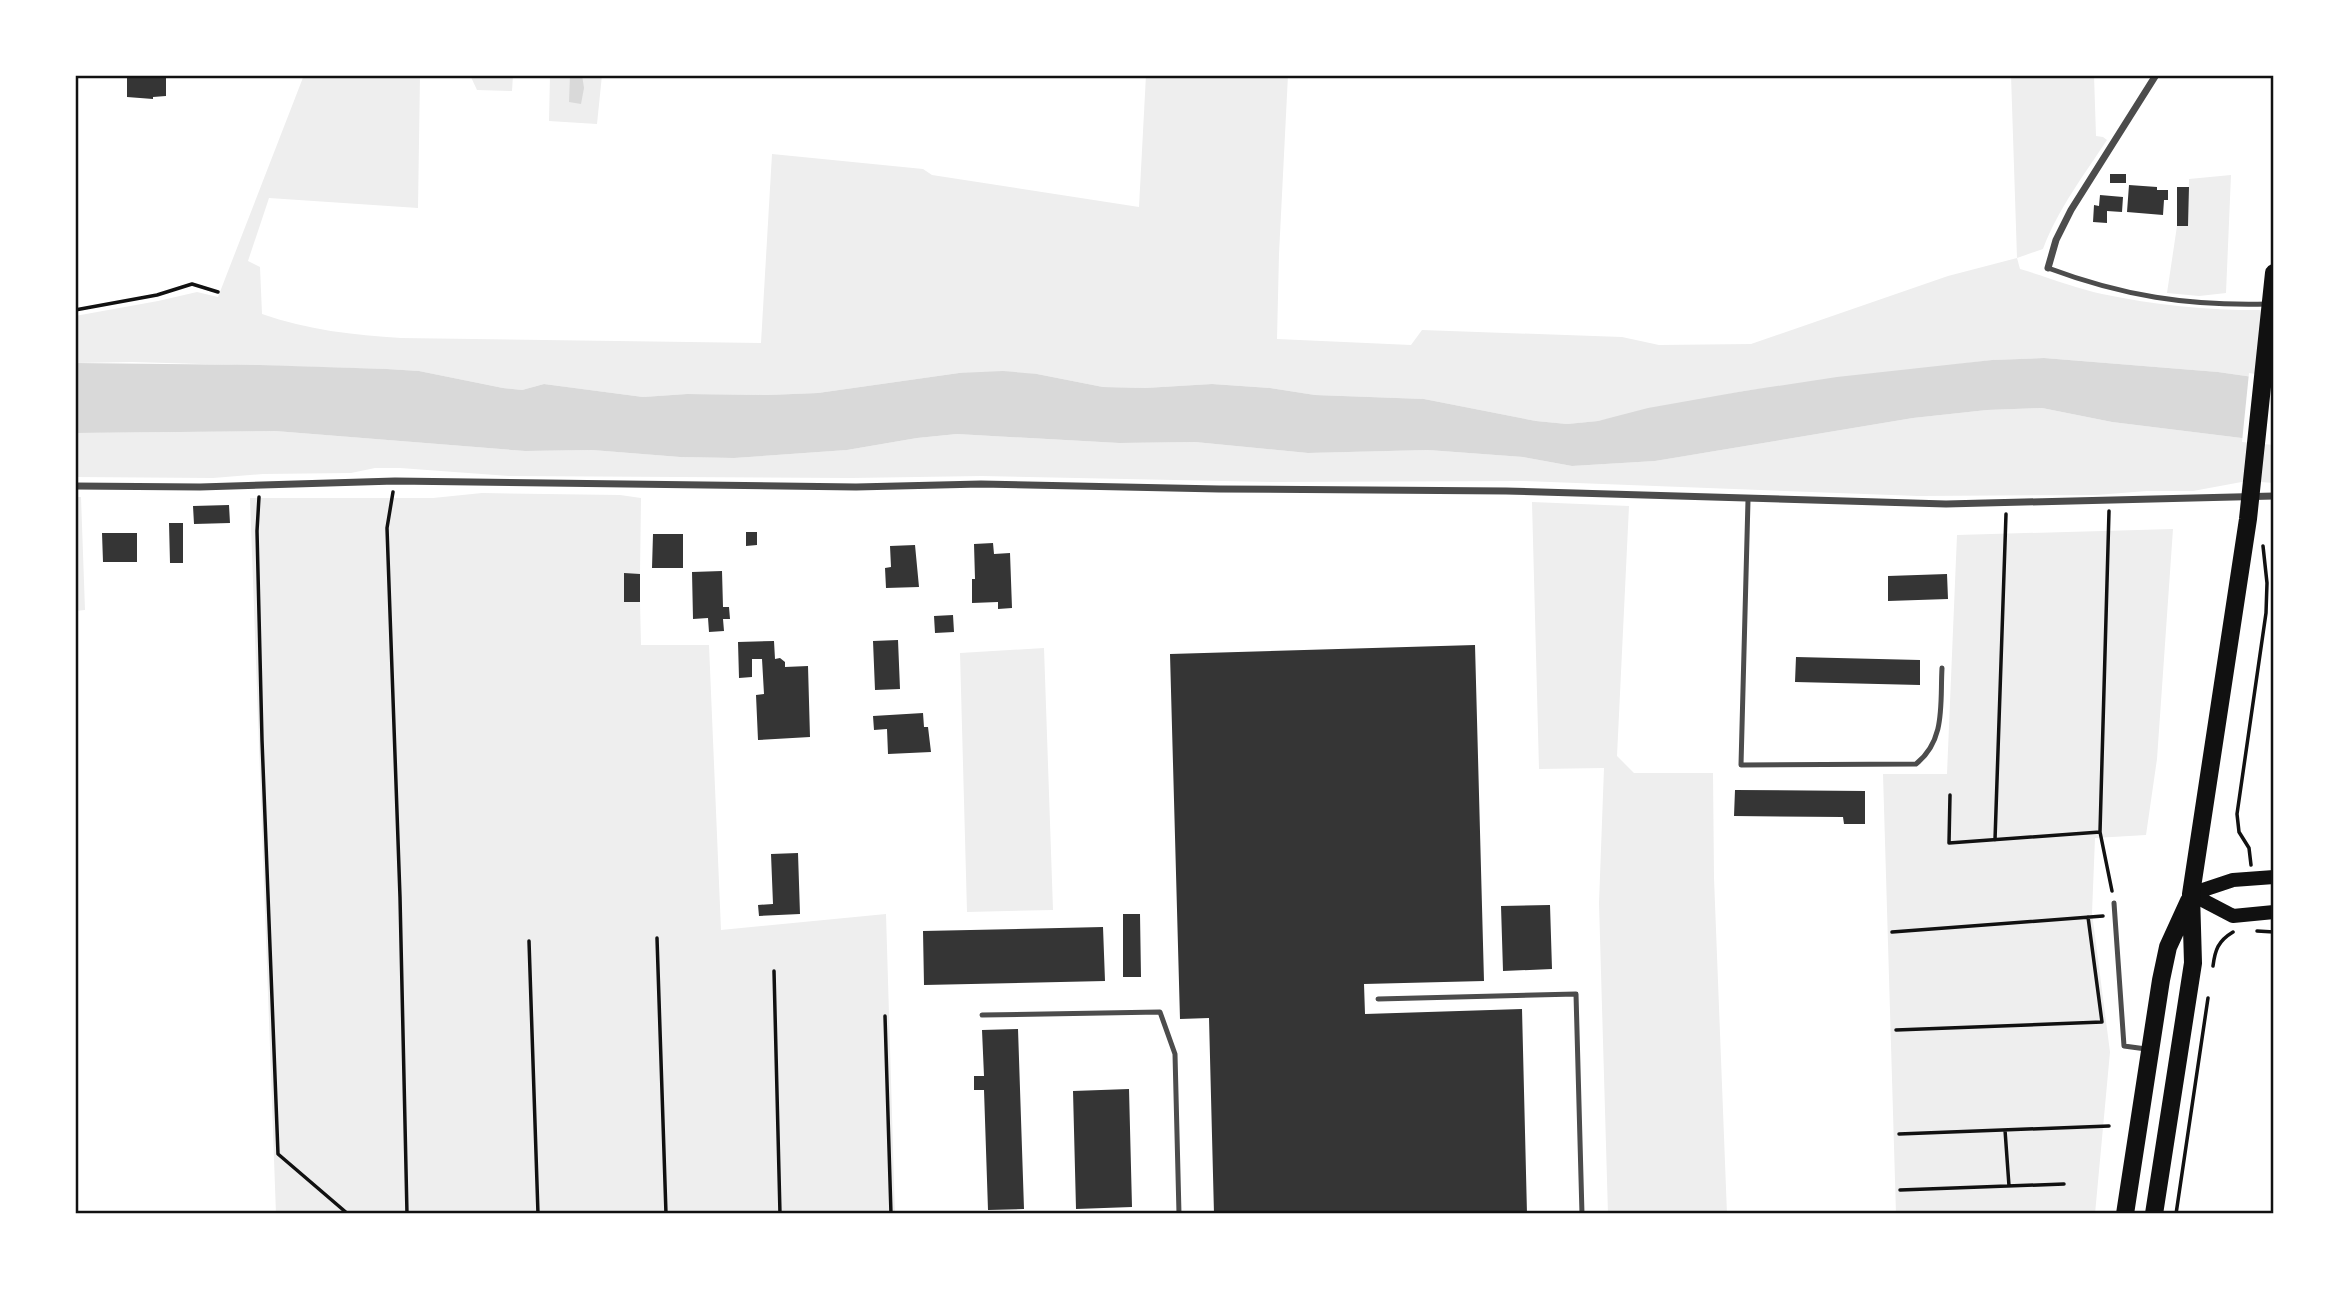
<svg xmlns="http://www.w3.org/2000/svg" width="2349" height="1289" viewBox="0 0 2349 1289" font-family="Commissioner,sans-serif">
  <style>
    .green { fill: #eee }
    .water { fill: #d9d9d9 }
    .pier { fill: #fff }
    .building { fill: #353535 }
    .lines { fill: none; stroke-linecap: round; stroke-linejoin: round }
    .path { stroke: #111; stroke-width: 3.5 }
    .service { stroke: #4c4c4c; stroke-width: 5 }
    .minor { stroke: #4c4c4c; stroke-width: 7 }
    .secondary { stroke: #111; stroke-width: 14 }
    .primary { stroke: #111; stroke-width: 18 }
    .neatline { fill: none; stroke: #111; stroke-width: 2.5 }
  </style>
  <rect width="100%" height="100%" fill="#fff"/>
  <!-- green -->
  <path class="green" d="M 304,75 L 420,75 L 418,208 L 269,198 L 248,261 L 260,267 L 262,314 C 307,330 354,335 401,338 L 761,343 L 772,154 L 923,169 L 932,175 L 1139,207 L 1146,75 L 1288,75 L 1279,254 L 1277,339 L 1411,345 L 1422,330 L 1622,337 L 1659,345 L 1751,344 L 1948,276 L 2017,258 L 2011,75 L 2094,75 L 2096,136 L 2103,137 L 2107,140 C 2084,175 2058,209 2043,249 L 2017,258 L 2020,269 C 2047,277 2075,288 2102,294 C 2159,306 2216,311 2274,310 L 2274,380 L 2218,372 L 2044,358 L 1992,360 L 1744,391 L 1598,421 L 1567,424 L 1536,421 L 1424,399 L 1315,395 L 1270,388 L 1212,384 L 1145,388 L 1103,387 L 1037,374 L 959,373 L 818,393 L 768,395 L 687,394 L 643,397 L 544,384 L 522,390 L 503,388 L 419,371 L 387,369 L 131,362 L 75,363 L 75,316 L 158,301 L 197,292 L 218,297 Z
    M 470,75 L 513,75 L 512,91 L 477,90 Z
    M 550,75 L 602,75 L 597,124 L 549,121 Z
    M 2231,175 L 2226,293 L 2199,296 L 2167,293 L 2177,226 L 2188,226 L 2189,179 Z
    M 2042,408 L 2112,422 L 2274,442 L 2274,483 L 2247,481 L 2193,491 L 2147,491 L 2096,495 L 1918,496 L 1523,481 L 1272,482 L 982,476 L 851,478 L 509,476 L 400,468 L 375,468 L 351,473 L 263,474 L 213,478 L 75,477 L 75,433 L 80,433 L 275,431 L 525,451 L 592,450 L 680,457 L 734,458 L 847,450 L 917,438 L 957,434 L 1119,443 L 1195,442 L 1308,453 L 1428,450 L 1523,457 L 1572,466 L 1655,461 L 1913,418 L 1987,410 Z
    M 482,493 L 620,495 L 641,498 L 640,574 L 624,574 L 624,601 L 640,602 L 641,645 L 709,645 L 721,930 L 886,914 L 895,1214 L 276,1214 L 250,498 L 433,498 Z
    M 75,497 L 81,497 L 85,610 L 75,611 Z
    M 1532,502 L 1629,506 L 1617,756 L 1634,773 L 1713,773 L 1714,878 L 1727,1214 L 1608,1214 L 1599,903 L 1604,768 L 1539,769 Z
    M 2173,529 L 2157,759 L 2146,835 L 2095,838 L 2092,913 L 2110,1052 L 2095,1214 L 1896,1214 L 1883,774 L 1947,774 L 1957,535 Z
    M 1044,648 L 1053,910 L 967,912 L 960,653 Z"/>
  <!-- water -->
  <path class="water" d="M 570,75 L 582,75 L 584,88 L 581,104 L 569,102 Z
    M 2044,358 L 2218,372 L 2274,380 L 2274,442 L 2112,422 L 2042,408 L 1987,410 L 1913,418 L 1655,461 L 1572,466 L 1523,457 L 1428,450 L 1308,453 L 1195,442 L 1119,443 L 957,434 L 917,438 L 847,450 L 734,458 L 680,457 L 592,450 L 525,451 L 275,431 L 75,433 L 75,363 L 260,365 L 387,369 L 419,371 L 503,388 L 522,390 L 544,384 L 643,397 L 687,394 L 768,395 L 818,393 L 959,373 L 1003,371 L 1037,374 L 1103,387 L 1145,388 L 1212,384 L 1270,388 L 1315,395 L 1424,399 L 1536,421 L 1567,424 L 1598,421 L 1648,408 L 1744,391 L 1837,377 L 1992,360 Z"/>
  <!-- pier -->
  <path class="pier" d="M 2249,373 L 2274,377 L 2274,445 L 2242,442 Z"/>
  <!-- building -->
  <path class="building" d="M 75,75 L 93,75 L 93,78 L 75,78 Z
    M 127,75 L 166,75 L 166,96 L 153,97 L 153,99 L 127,97 Z
    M 2110,174 L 2126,174 L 2126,183 L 2110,183 Z
    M 2129,185 L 2157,187 L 2157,190 L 2168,190 L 2168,200 L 2164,200 L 2163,215 L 2127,212 Z
    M 2177,187 L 2189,187 L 2188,226 L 2177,226 Z
    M 2100,195 L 2123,197 L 2122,212 L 2107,211 L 2107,223 L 2093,222 L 2094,205 L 2099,206 Z
    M 229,505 L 230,523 L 194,524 L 193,506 Z
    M 169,523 L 183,523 L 183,563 L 170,563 Z
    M 746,532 L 757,532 L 757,545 L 746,546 Z
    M 102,533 L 137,533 L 137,562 L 103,562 Z
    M 653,534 L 683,534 L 683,568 L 652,568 Z
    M 993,543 L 994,554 L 1010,553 L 1012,608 L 998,609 L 998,602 L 972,603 L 972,579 L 975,579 L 974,544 Z
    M 915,545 L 919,587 L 886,588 L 885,568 L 891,567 L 890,546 Z
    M 722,571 L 723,607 L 729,607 L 730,619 L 723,619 L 724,631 L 709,632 L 708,618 L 693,619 L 692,572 Z
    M 624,573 L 640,574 L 640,602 L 624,602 Z
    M 1947,574 L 1948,599 L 1888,601 L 1888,576 Z
    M 953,615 L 954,632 L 935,633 L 934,616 Z
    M 898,640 L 900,689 L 875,690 L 873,641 Z
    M 774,641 L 775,659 L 780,658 L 785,662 L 785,667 L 808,666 L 810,737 L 758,740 L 756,695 L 764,694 L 762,659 L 752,659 L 752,677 L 739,678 L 738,642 Z
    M 1475,645 L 1484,981 L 1364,984 L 1365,1014 L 1522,1009 L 1527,1214 L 1214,1214 L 1209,1018 L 1180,1019 L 1170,654 Z
    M 1796,657 L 1920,660 L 1920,685 L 1795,682 Z
    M 923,713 L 924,727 L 928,727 L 931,752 L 888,754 L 887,729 L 874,730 L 873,716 Z
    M 1735,790 L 1865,791 L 1865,824 L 1844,824 L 1843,817 L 1734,816 Z
    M 798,853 L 800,914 L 759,916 L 758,905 L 773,904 L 771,854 Z
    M 1550,905 L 1552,969 L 1503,971 L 1501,906 Z
    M 1123,914 L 1140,914 L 1141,977 L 1123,977 Z
    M 1103,927 L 1105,981 L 924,985 L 923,931 Z
    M 1018,1029 L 1024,1209 L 988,1210 L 984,1090 L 974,1090 L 974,1076 L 984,1076 L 982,1030 Z
    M 1129,1089 L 1132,1207 L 1076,1209 L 1073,1091 Z"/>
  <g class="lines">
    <!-- path -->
    <path class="path" d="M 75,310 L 157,295 L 192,284 L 218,292
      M 393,492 L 387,528 L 400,897 L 407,1214
      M 259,497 L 257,531 L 262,740 L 278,1154 L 348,1214
      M 1950,795 L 1949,843 L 2100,832 L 2109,511
      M 2100,832 L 2112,891
      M 1995,840 L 2006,514
      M 2251,865 L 2249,848 L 2239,832 L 2237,814 L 2266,613 L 2267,583 L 2263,546
      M 2257,931 L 2274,932
      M 1892,932 L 2103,916
      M 657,938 L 666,1214
      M 529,941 L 538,1214
      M 2213,966 C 2215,950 2218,941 2233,932
      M 774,971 L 780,1214
      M 885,1016 L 891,1214
      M 1896,1030 L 2102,1022 L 2088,917
      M 2005,1130 L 2009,1186
      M 1899,1134 L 2109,1126
      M 1900,1190 L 2064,1184
      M 2176,1214 L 2208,998"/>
    <!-- service -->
    <path class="service" d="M 2048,268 C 2123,296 2187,306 2267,304
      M 1748,500 L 1741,765 L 1916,764 C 1946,740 1940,704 1942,668
      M 2114,903 L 2124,1046 L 2146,1049
      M 1378,999 L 1576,994 L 1582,1214
      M 982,1015 L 1160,1012 L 1175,1054 L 1179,1214"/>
    <!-- minor -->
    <path class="minor" d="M 2048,268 L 2056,240 L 2071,210 L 2156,75
      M 75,486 L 200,487 L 395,481 L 856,487 L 981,484 L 1219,489 L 1506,491 L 1946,504 L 2274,496"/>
    <!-- secondary -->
    <path class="secondary" d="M 2191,894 L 2233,916 L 2274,912
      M 2191,894 L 2233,880 L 2274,877"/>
    <!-- primary -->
    <path class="primary" d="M 2125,1214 L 2161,980 L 2168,947 L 2189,901
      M 2154,1214 L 2193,963 L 2191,894 L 2248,519 L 2274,273"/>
  </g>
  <!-- border -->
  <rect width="2349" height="1289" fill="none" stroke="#ffffff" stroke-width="154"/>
  <rect x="77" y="77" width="2195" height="1135" class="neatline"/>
</svg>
